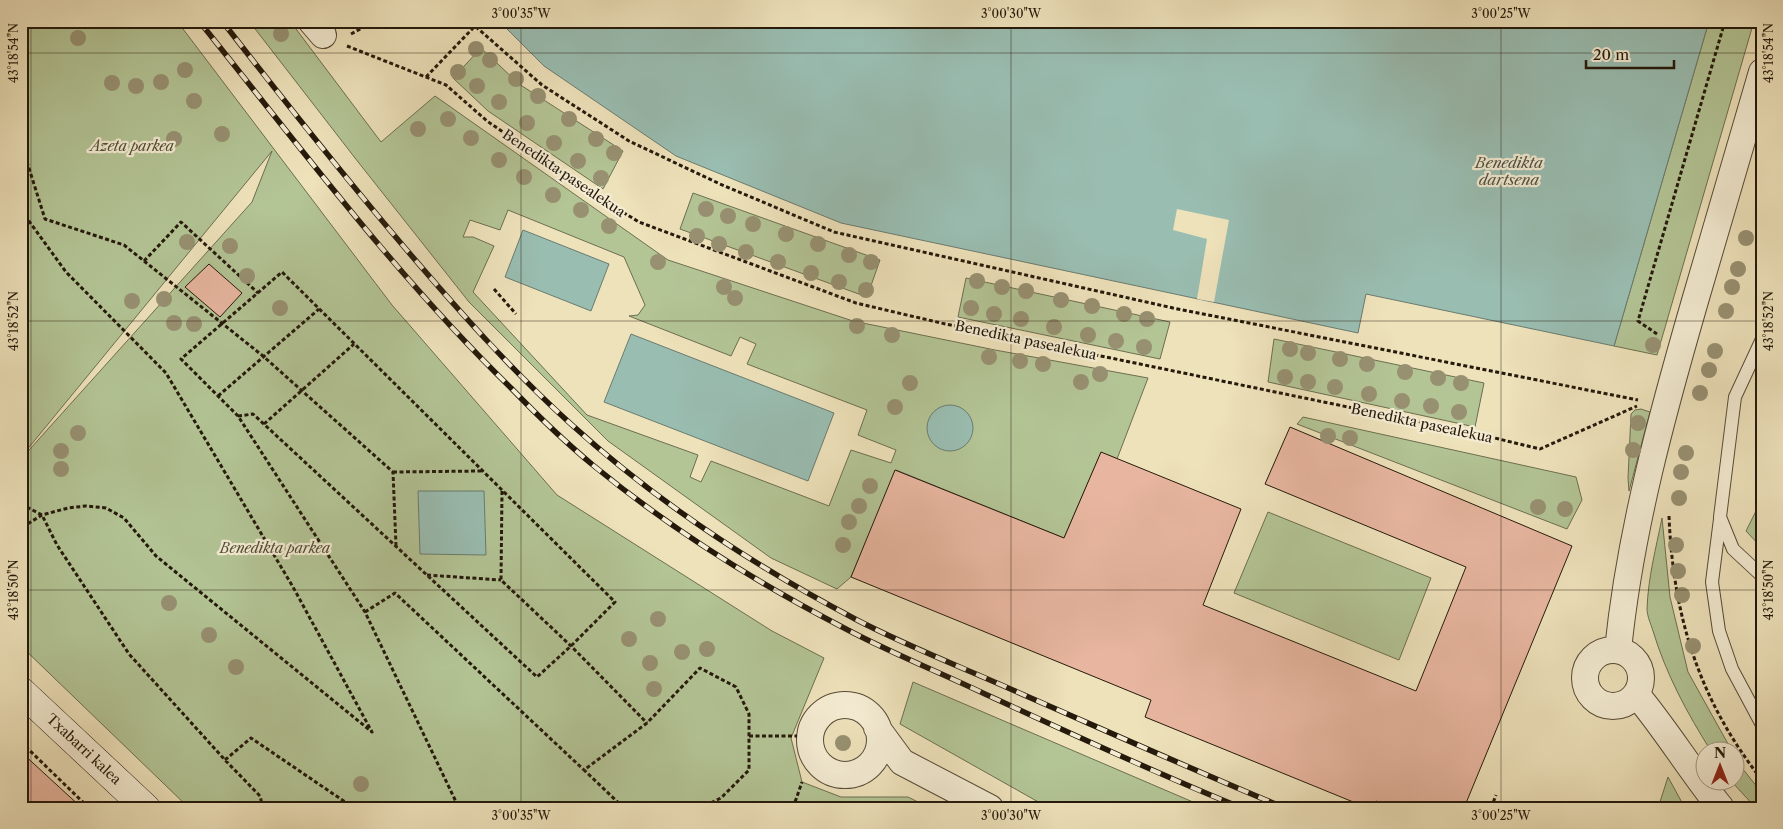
<svg xmlns="http://www.w3.org/2000/svg" width="1783" height="829" viewBox="0 0 1783 829" font-family="'Libre Caslon Text',serif">
  <style>
    .green { fill: #b3c495; stroke: #6c6e50; fill-rule: evenodd }
    .water { fill: #99bdb1; stroke: #6a7b6f }
    .pier { fill: #eee2bb }
    .building { fill: #e8b6a0; stroke: #24190b }
    .lines { fill: none; stroke-linecap: round; stroke-linejoin: round }
    .lane-casing { stroke: #564b37; stroke-width: 14 }
    .street-casing { stroke: #564b37; stroke-width: 28 }
    .secondary-casing { stroke: #24190b; stroke-width: 29 }
    .path { stroke: #24190b; stroke-width: 3; stroke-dasharray: 4 2.5; stroke-linecap: butt }
    .lane { stroke: #f4ecd3; stroke-width: 12 }
    .street { stroke: #f4ecd3; stroke-width: 26 }
    .secondary { stroke: #f4ecd3; stroke-width: 28 }
    .rail-casing { stroke: #24190b; stroke-width: 5.5 }
    .rail { stroke: #f4ecd3; stroke-width: 4; stroke-dasharray: 11; stroke-linecap: butt }
    .tree { fill: #979071 }
    .ticks { fill: none; stroke: #24190b; stroke-width: 1; stroke-opacity: 0.45 }
    .labels { text-anchor: middle; stroke-width: 4.5; stroke-linejoin: round; paint-order: stroke }
    .park-label { font-size: 14px; font-style: italic; fill: #4f4c34; stroke: #f4ecd3 }
    .street-label { font-size: 14px; fill: #24190b; stroke: #f4ecd3 }
    .water-label { font-size: 15px; font-style: italic; fill: #4d5245; stroke: #f4ecd3 }
    .neatline { fill: none; stroke: #24190b; stroke-width: 2 }
    .ticks-label { font-size: 12px; text-anchor: middle; fill: #24190b }
  </style>
  <rect width="100%" height="100%" fill="#eee2bb"/>
  <filter id="stains"><feTurbulence type="fractalNoise" baseFrequency=".004" numOctaves="4"/><feColorMatrix values="0 0 0 0 .2 0 0 0 0 .09 0 0 0 0 .02 0 0 0 .5 -.17"/></filter>
  <radialGradient id="worn" r=".72"><stop offset=".6" stop-color="#630" stop-opacity="0"/><stop offset="1" stop-color="#630" stop-opacity=".3"/></radialGradient>
  <!-- green -->
  <path class="green" d="M 21,21 L 177,21 L 392,305 L 557,495 L 772,631 L 824,658 L 791,738 L 802,782 L 841,797 L 908,797 L 930,808 L 189,808 L 21,646 L 21,459 L 252,202 L 272,151 L 21,457 Z
    M 249,21 L 290,21 L 381,142 L 435,96 L 668,260 L 853,321 L 995,350 L 1148,378 L 1117,459 L 1101,453 L 1064,538 L 896,470 L 851,577 L 837,589 L 771,558 L 608,441 L 469,302 L 355,158 ZM 508,210 L 624,257 L 645,305 L 638,315 L 629,316 L 731,356 L 740,337 L 756,344 L 747,364 L 867,410 L 858,435 L 896,450 L 891,463 L 851,450 L 829,506 L 711,461 L 701,482 L 690,477 L 698,455 L 587,415 L 473,292 L 494,246 L 473,237 L 463,237 L 470,220 L 500,230 Z
    M 1709,21 L 1754,21 L 1657,355 L 1614,346 Z
    M 481,48 L 519,84 L 623,151 L 603,189 L 488,111 L 453,78 Z
    M 693,193 L 880,260 L 867,297 L 680,229 Z
    M 966,278 L 1170,322 L 1160,359 L 958,317 Z
    M 1274,339 L 1484,383 L 1475,427 L 1268,382 Z
    M 1641,409 L 1650,412 L 1629,491 L 1628,478 L 1631,414 L 1635,410 Z
    M 1303,417 L 1576,477 L 1582,500 L 1567,529 L 1297,424 Z
    M 1762,499 L 1762,548 L 1746,531 Z
    M 1268,512 L 1431,578 L 1399,660 L 1234,593 Z
    M 1662,518 L 1670,597 L 1688,672 L 1732,751 L 1711,751 C 1687,713 1666,674 1653,631 C 1651,624 1647,616 1647,609 C 1648,578 1656,548 1662,518 Z
    M 913,682 L 1207,808 L 1049,808 L 900,724 Z
    M 1736,757 L 1742,768 L 1762,793 L 1762,808 L 1756,808 L 1732,782 L 1736,782 Z
    M 1668,777 L 1685,808 L 1658,808 Z"/>
  <!-- water -->
  <path class="water" d="M 499,21 L 1709,21 L 1614,346 L 1366,294 L 1358,333 L 841,223 L 676,156 L 544,66 Z
    M 523,230 L 609,264 L 591,311 L 505,277 Z
    M 631,334 L 834,413 L 808,481 L 604,402 Z
    M927 428a23 23 0 1 1 46 0a23 23 0 1 1-46 0Z
    M 418,491 L 484,491 L 486,555 L 420,554 Z"/>
  <!-- pier -->
  <path class="pier" d="M 1177,209 L 1229,220 L 1214,302 L 1197,299 L 1207,239 L 1173,230 Z"/>
  <!-- building -->
  <path class="building" d="M 209,264 L 242,293 L 220,317 L 185,287 Z
    M 1290,427 L 1572,546 L 1464,808 L 1393,808 L 1376,801 L 1373,808 L 1368,808 L 1145,717 L 1151,700 L 851,577 L 895,470 L 1064,538 L 1101,452 L 1241,509 L 1203,605 L 1416,691 L 1466,567 L 1265,484 Z
    M 21,752 L 82,808 L 21,808 Z"/>
  <g class="lines">
    <defs>
      <path id="lane" d="M 1762,339 L 1735,397 L 1720,517 L 1733,549 L 1762,576
        M 1720,519 L 1712,582 L 1719,631 L 1732,669 L 1762,725"/>
      <path id="street" d="M 311,21 L 323,35
        M1585 678a28 28 0 1 1 56 0a28 28 0 1 1-56 0Z
        M 1618,650 C 1630,531 1662,415 1695,301 C 1717,224 1740,148 1762,72
        M 1637,695 C 1667,731 1691,771 1721,808
        M810 740a35 35 0 1 1 70 0a35 35 0 1 1-70 0Z
        M 877,728 L 902,762 L 990,808"/>
      <path id="secondary" d="M 21,691 L 146,808"/>
    </defs>
    <!-- lane casing -->
    <use href="#lane" class="lane-casing"/>
    <!-- street casing -->
    <use href="#street" class="street-casing"/>
    <!-- secondary casing -->
    <use href="#secondary" class="secondary-casing"/>
    <!-- path -->
    <path class="path" d="M 464,21 L 475,26 L 542,85 L 629,141 L 720,184 L 834,232 L 1173,308 L 1638,400
      M 351,34 L 375,21
      M 347,46 L 446,85 L 487,121 L 588,191 L 639,222 L 856,303 L 941,323 L 1474,433 L 1540,449 L 1637,406
      M 426,77 L 475,26
      M 21,143 L 45,219 L 124,245 L 263,356 L 393,472 L 396,546
      M 21,210 L 66,272 L 166,373 L 293,587 L 372,732 L 156,556 L 124,518 L 106,508 L 86,506 L 68,508 L 42,515 L 21,528
      M 144,261 L 181,222 L 258,293
      M 494,289 L 516,314
      M 1657,334 L 1638,321 L 1725,21
      M 218,396 L 319,309
      M 238,416 L 253,414 L 537,677 L 571,646 L 615,602 L 282,272 L 181,359 L 238,416 L 365,612 L 459,808
      M 264,424 L 354,344
      M 393,472 L 482,471
      M 502,491 L 501,580 L 571,646 L 647,723
      M 21,504 L 42,515 L 57,545 L 129,654 L 225,760 L 260,796 L 263,808
      M 1669,516 C 1673,616 1699,700 1762,780
      M 427,575 L 501,580
      M 365,612 L 395,593 L 584,770
      M 749,736 L 810,736
      M 21,752 L 26,747 L 89,808
      M 225,760 L 251,738 L 354,808
      M 624,808 L 584,770 L 647,723 L 700,668 L 736,687 L 749,714 L 749,770 L 721,798 L 700,808
      M 793,808 L 802,782
      M 1491,808 L 1496,795"/>
    <!-- lane -->
    <use href="#lane" class="lane"/>
    <!-- street -->
    <use href="#street" class="street"/>
    <!-- secondary -->
    <use href="#secondary" class="secondary"/>
    <defs>
      <path id="rail" d="M 199,21 C 300,147 396,276 511,388 C 537,415 565,442 594,466 C 671,529 757,583 846,629 C 891,653 939,672 985,694 C 1070,733 1155,773 1242,808
        M 222,21 C 282,98 342,174 405,248 C 458,310 512,371 572,425 C 657,502 756,567 857,620 C 911,648 969,670 1024,695 C 1111,733 1198,772 1285,808"/>
    </defs>
    <!-- rail casing -->
    <use href="#rail" class="rail-casing"/>
    <!-- rail -->
    <use href="#rail" class="rail"/>
  </g>
  <!-- trees -->
  <g class="tree">
    <circle cx="281" cy="34" r="8"/>
    <circle cx="78" cy="38" r="8"/>
    <circle cx="476" cy="49" r="8"/>
    <circle cx="490" cy="60" r="8"/>
    <circle cx="185" cy="70" r="8"/>
    <circle cx="458" cy="72" r="8"/>
    <circle cx="516" cy="79" r="8"/>
    <circle cx="161" cy="82" r="8"/>
    <circle cx="112" cy="83" r="8"/>
    <circle cx="136" cy="86" r="8"/>
    <circle cx="477" cy="86" r="8"/>
    <circle cx="538" cy="96" r="8"/>
    <circle cx="194" cy="101" r="8"/>
    <circle cx="499" cy="102" r="8"/>
    <circle cx="448" cy="119" r="8"/>
    <circle cx="569" cy="119" r="8"/>
    <circle cx="527" cy="123" r="8"/>
    <circle cx="418" cy="129" r="8"/>
    <circle cx="222" cy="134" r="8"/>
    <circle cx="471" cy="138" r="8"/>
    <circle cx="174" cy="139" r="8"/>
    <circle cx="596" cy="139" r="8"/>
    <circle cx="554" cy="143" r="8"/>
    <circle cx="614" cy="153" r="8"/>
    <circle cx="499" cy="160" r="8"/>
    <circle cx="578" cy="161" r="8"/>
    <circle cx="524" cy="177" r="8"/>
    <circle cx="601" cy="178" r="8"/>
    <circle cx="553" cy="195" r="8"/>
    <circle cx="706" cy="209" r="8"/>
    <circle cx="581" cy="210" r="8"/>
    <circle cx="728" cy="216" r="8"/>
    <circle cx="753" cy="224" r="8"/>
    <circle cx="609" cy="226" r="8"/>
    <circle cx="786" cy="234" r="8"/>
    <circle cx="697" cy="236" r="8"/>
    <circle cx="1746" cy="238" r="8"/>
    <circle cx="187" cy="242" r="8"/>
    <circle cx="719" cy="244" r="8"/>
    <circle cx="818" cy="244" r="8"/>
    <circle cx="230" cy="246" r="8"/>
    <circle cx="746" cy="252" r="8"/>
    <circle cx="849" cy="255" r="8"/>
    <circle cx="658" cy="262" r="8"/>
    <circle cx="778" cy="262" r="8"/>
    <circle cx="871" cy="262" r="8"/>
    <circle cx="1738" cy="269" r="8"/>
    <circle cx="811" cy="273" r="8"/>
    <circle cx="247" cy="276" r="8"/>
    <circle cx="977" cy="281" r="8"/>
    <circle cx="839" cy="282" r="8"/>
    <circle cx="724" cy="287" r="8"/>
    <circle cx="1002" cy="287" r="8"/>
    <circle cx="1732" cy="287" r="8"/>
    <circle cx="866" cy="290" r="8"/>
    <circle cx="1026" cy="291" r="8"/>
    <circle cx="735" cy="298" r="8"/>
    <circle cx="164" cy="299" r="8"/>
    <circle cx="1061" cy="300" r="8"/>
    <circle cx="132" cy="301" r="8"/>
    <circle cx="1092" cy="306" r="8"/>
    <circle cx="280" cy="308" r="8"/>
    <circle cx="971" cy="308" r="8"/>
    <circle cx="1726" cy="311" r="8"/>
    <circle cx="994" cy="314" r="8"/>
    <circle cx="1124" cy="314" r="8"/>
    <circle cx="1021" cy="319" r="8"/>
    <circle cx="1147" cy="319" r="8"/>
    <circle cx="174" cy="323" r="8"/>
    <circle cx="194" cy="324" r="8"/>
    <circle cx="857" cy="326" r="8"/>
    <circle cx="1054" cy="327" r="8"/>
    <circle cx="892" cy="335" r="8"/>
    <circle cx="1088" cy="335" r="8"/>
    <circle cx="1116" cy="341" r="8"/>
    <circle cx="1653" cy="345" r="8"/>
    <circle cx="1144" cy="347" r="8"/>
    <circle cx="1290" cy="349" r="8"/>
    <circle cx="1715" cy="351" r="8"/>
    <circle cx="1308" cy="353" r="8"/>
    <circle cx="989" cy="357" r="8"/>
    <circle cx="1340" cy="359" r="8"/>
    <circle cx="1020" cy="361" r="8"/>
    <circle cx="1043" cy="364" r="8"/>
    <circle cx="1367" cy="364" r="8"/>
    <circle cx="1709" cy="370" r="8"/>
    <circle cx="1405" cy="372" r="8"/>
    <circle cx="1100" cy="374" r="8"/>
    <circle cx="1285" cy="377" r="8"/>
    <circle cx="1438" cy="378" r="8"/>
    <circle cx="1081" cy="382" r="8"/>
    <circle cx="1308" cy="382" r="8"/>
    <circle cx="910" cy="383" r="8"/>
    <circle cx="1461" cy="383" r="8"/>
    <circle cx="1335" cy="387" r="8"/>
    <circle cx="1700" cy="393" r="8"/>
    <circle cx="1369" cy="394" r="8"/>
    <circle cx="1402" cy="401" r="8"/>
    <circle cx="1431" cy="406" r="8"/>
    <circle cx="895" cy="407" r="8"/>
    <circle cx="1459" cy="412" r="8"/>
    <circle cx="1638" cy="423" r="8"/>
    <circle cx="78" cy="433" r="8"/>
    <circle cx="1328" cy="436" r="8"/>
    <circle cx="1350" cy="438" r="8"/>
    <circle cx="1633" cy="450" r="8"/>
    <circle cx="61" cy="451" r="8"/>
    <circle cx="1686" cy="453" r="8"/>
    <circle cx="61" cy="469" r="8"/>
    <circle cx="1681" cy="472" r="8"/>
    <circle cx="870" cy="486" r="8"/>
    <circle cx="1679" cy="498" r="8"/>
    <circle cx="859" cy="506" r="8"/>
    <circle cx="1538" cy="507" r="8"/>
    <circle cx="1565" cy="509" r="8"/>
    <circle cx="849" cy="522" r="8"/>
    <circle cx="843" cy="545" r="8"/>
    <circle cx="1676" cy="545" r="8"/>
    <circle cx="1678" cy="571" r="8"/>
    <circle cx="1682" cy="595" r="8"/>
    <circle cx="169" cy="603" r="8"/>
    <circle cx="658" cy="619" r="8"/>
    <circle cx="209" cy="635" r="8"/>
    <circle cx="629" cy="639" r="8"/>
    <circle cx="1693" cy="646" r="8"/>
    <circle cx="707" cy="649" r="8"/>
    <circle cx="682" cy="652" r="8"/>
    <circle cx="650" cy="663" r="8"/>
    <circle cx="236" cy="667" r="8"/>
    <circle cx="654" cy="689" r="8"/>
    <circle cx="843" cy="743" r="8"/>
    <circle cx="361" cy="784" r="8"/>
  </g>
  <!-- ticks -->
  <path class="ticks" d="M 31,21 L 31,808M 521,21 L 521,808M 1011,21 L 1011,808M 1501,21 L 1501,808M 21,53 L 1762,53M 21,321 L 1762,321M 21,590 L 1762,590"/>
  <g class="labels">
    <!-- park labels -->
    <g class="park-label">
      <text x="132" y="151">Azeta parkea</text>
      <text x="275" y="553">Benedikta parkea</text>
    </g>
    <!-- street labels -->
    <g class="street-label">
      <text transform="translate(564 173) rotate(34)" y="5">Benedikta pasealekua</text>
      <text transform="translate(1026 340) rotate(12)" y="5">Benedikta pasealekua</text>
      <text transform="translate(1422 423) rotate(12)" y="5">Benedikta pasealekua</text>
      <text transform="translate(84 749) rotate(43)" y="5">Txabarri kalea</text>
    </g>
    <!-- water labels -->
    <g class="water-label">
      <text x="1509" y="168">Benedikta<tspan x="1509" dy="17">dartsena</tspan></text>
    </g>
  </g>
  <!-- margin -->
  <rect width="1783" height="829" fill="none" stroke="#eee2bb" stroke-width="55"/>
  <!-- north arrow -->
  <g transform="translate(1720 766)"><circle r="24" fill="#f4ecd3" stroke="#a19883"/>
  <path d="M0-4L9 19L0 12L-9 19Z" fill="#8f2418"/>
  <text y="-8" font-size="14" font-weight="bold" text-anchor="middle" fill="#24190b">N</text>
  </g>
  <!-- scale -->
  <path d="M1586 60v8h88v-8" fill="none" stroke="#24190b" stroke-width="2.5"/>
  <text x="1593" y="60" font-size="15" fill="#24190b" stroke="#f4ecd3" stroke-width="4" paint-order="stroke">20 m</text>
  <rect x="28" y="28" width="1728" height="774" class="neatline"/>
  <g class="ticks-label">
    <text x="521" y="18">3°00'35"W</text>
    <text x="1011" y="18">3°00'30"W</text>
    <text x="1501" y="18">3°00'25"W</text>
    <text transform="translate(14 53) rotate(-90)" y="4">43°18'54"N</text>
    <text transform="translate(1769 53) rotate(-90)" y="4">43°18'54"N</text>
    <text transform="translate(14 321) rotate(-90)" y="4">43°18'52"N</text>
    <text transform="translate(1769 321) rotate(-90)" y="4">43°18'52"N</text>
    <text transform="translate(14 590) rotate(-90)" y="4">43°18'50"N</text>
    <text transform="translate(1769 590) rotate(-90)" y="4">43°18'50"N</text>
    <text x="521" y="820">3°00'35"W</text>
    <text x="1011" y="820">3°00'30"W</text>
    <text x="1501" y="820">3°00'25"W</text>
  </g>
  <rect width="100%" height="100%" filter="url(#stains)"/>
  <rect width="100%" height="100%" fill="url(#worn)"/>
</svg>
